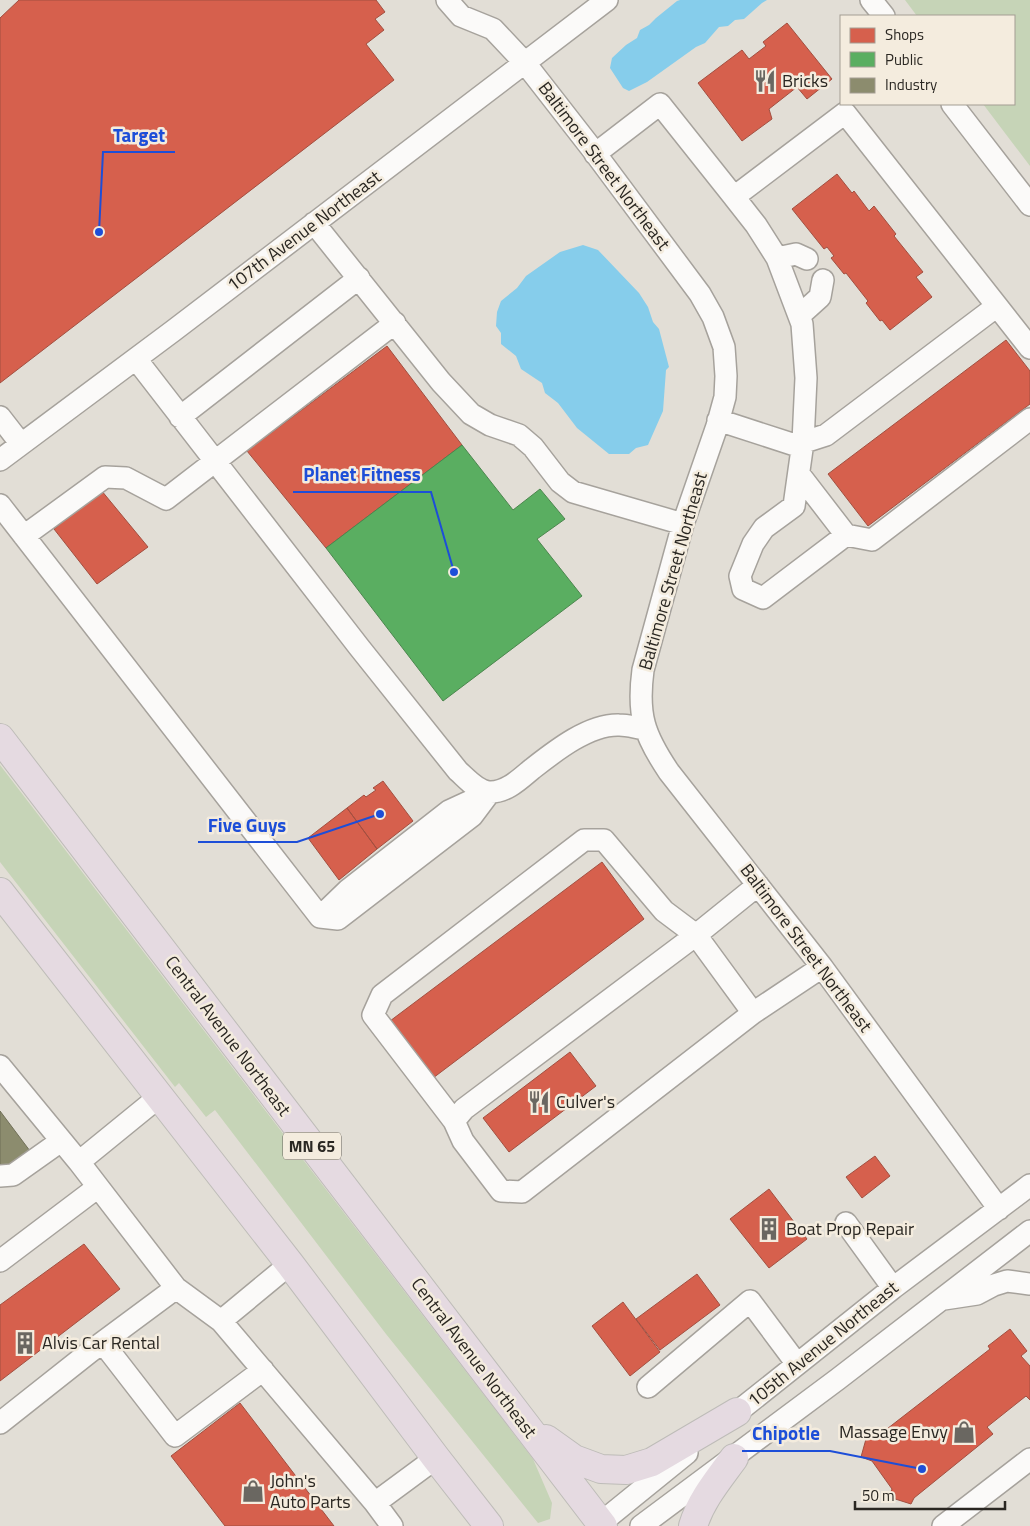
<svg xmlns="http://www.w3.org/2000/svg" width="1030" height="1526" viewBox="0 0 1030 1526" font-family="'Titillium Web',sans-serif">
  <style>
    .green { fill: #c6d4b7 }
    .water { fill: #86cdeb }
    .shops { fill: #d6604d; stroke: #a24f40 }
    .public { fill: #5aae61; stroke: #4c864e }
    .industry { fill: #8c8c6e; stroke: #6f6e57 }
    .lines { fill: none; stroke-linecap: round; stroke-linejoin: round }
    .minor-casing { stroke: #a6a29c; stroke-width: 24 }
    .highway-casing { stroke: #bebcb8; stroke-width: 30 }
    .minor { stroke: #fbfaf9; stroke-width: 21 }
    .highway { stroke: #e5dae1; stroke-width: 28 }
    .labels { text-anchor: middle; stroke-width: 5; stroke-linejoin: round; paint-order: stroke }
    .shield { fill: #f4ecde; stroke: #67625a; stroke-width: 1 }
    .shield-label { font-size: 16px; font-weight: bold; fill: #2a2722 }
    .poi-label { font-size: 18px; fill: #2a2722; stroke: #f4ecde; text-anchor: start }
    .street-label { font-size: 18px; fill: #2a2722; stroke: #f4ecde }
    .leader { fill: none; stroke: #1d4ed8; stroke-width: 2 }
    .callout-dot { fill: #1d4ed8; stroke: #f4ecde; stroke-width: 2 }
    .callout-label { font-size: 19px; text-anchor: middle; font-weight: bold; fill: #1d4ed8; stroke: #f4ecde; stroke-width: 5; stroke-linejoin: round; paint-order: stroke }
  </style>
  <rect width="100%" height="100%" fill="#e2ded6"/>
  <!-- green -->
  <path class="green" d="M 905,0 L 1030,0 L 1030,166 L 983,104 L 1014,104 L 1014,16 L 917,16 Z
    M 0,765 L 533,1459 L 552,1503 L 550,1519 L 538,1523 L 386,1334 L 215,1110 L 206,1117 L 179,1083 L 175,1087 L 0,862 Z"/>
  <!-- water -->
  <path class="water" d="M 680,0 L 767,0 L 762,3 L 744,19 L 735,20 L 728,26 L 719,27 L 705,43 L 696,47 L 647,82 L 629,91 L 623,88 L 610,68 L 612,58 L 626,45 L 637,38 L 640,30 L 649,25 L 656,18 L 677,1 Z
    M 583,245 L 598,250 L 639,293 L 648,307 L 653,322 L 659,329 L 669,367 L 666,370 L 663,411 L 648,445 L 636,448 L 629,454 L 609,454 L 577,428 L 558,403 L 545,393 L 542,383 L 521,369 L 516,356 L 501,344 L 501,333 L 496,326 L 497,312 L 501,301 L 517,288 L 526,276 L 560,252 Z"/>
  <!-- shops -->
  <path class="shops" d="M 19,0 L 376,0 L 385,12 L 375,19 L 384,30 L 366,44 L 394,80 L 0,383 L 0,18 Z
    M 787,23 L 832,79 L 807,99 L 797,87 L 769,109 L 772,119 L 742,141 L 698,83 L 742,50 L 749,59 L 766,46 L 763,42 Z
    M 837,174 L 852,193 L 854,191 L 869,211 L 874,206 L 896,234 L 894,236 L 923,272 L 916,277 L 932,297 L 890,330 L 882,320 L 880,321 L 866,303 L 868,301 L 846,273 L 844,274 L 831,258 L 834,256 L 827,247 L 824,249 L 792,209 Z
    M 1006,340 L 1030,371 L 1030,404 L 868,526 L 828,474 Z
    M 387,346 L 462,445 L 326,548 L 247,451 Z
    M 101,490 L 148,547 L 97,584 L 54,529 Z
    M 383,781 L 413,821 L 377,849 L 347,808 L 364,795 L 366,797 L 376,790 L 373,788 Z
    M 347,808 L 377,849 L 339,880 L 308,838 Z
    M 602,862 L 644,919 L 433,1078 L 390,1021 Z
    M 570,1052 L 596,1086 L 509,1152 L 483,1118 Z
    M 875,1156 L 890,1176 L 862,1198 L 846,1177 Z
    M 769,1189 L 807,1239 L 769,1268 L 730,1219 Z
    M 84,1244 L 120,1289 L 0,1381 L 0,1305 Z
    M 697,1274 L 720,1305 L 660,1350 L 636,1319 Z
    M 623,1302 L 660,1352 L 630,1376 L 592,1326 Z
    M 1010,1329 L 1027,1351 L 1021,1356 L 1030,1366 L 1030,1400 L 1026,1396 L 987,1427 L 993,1434 L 914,1498 L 911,1504 L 889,1497 L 892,1489 L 872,1461 L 861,1457 L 866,1439 L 874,1439 L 990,1349 L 988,1346 Z
    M 240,1403 L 334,1526 L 225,1526 L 171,1456 Z"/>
  <!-- public -->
  <path class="public" d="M 462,445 L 513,510 L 540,489 L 565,519 L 537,539 L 582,596 L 443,701 L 326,548 Z"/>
  <!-- industry -->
  <path class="industry" d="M 0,1111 L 30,1151 L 4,1170 L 0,1165 Z"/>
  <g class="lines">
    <defs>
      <path id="minor" d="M 447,0 L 461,16 L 493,29 L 525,63 L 592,149 L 700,294 L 713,317 L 724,347 L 726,376 L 725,397 L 717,426 L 683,524 L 643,670 C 637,715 644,735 669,772 L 822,967 L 999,1209
        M 871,0 L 884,16
        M 952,104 L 1030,205
        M 595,154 L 660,104 L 734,197 L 845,113 L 997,306 L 826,435 L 795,445 L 718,420
        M 734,197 L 756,225 L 777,258 L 802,324 L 806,378 L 803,442 L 794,506 L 764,528 L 753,544 L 740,576 L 743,589 L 763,598 L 846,535
        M 314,223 L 441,382 L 471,414 L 490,425 L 519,435 L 533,447 L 560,482 L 573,492 L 683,524
        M 777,258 L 796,254 L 807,259
        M 997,306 L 1030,348
        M 799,316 L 820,297 L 823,280
        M 136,359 L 359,647 L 458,771 C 467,779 477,791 489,792 C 506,793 520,779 532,769 C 555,751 589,724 619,725 C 628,725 637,728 646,729
        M 0,417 L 21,444
        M 180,417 L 359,278
        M 0,460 L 173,331 L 607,0
        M 799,474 L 846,535 L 872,540 L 1030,419
        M 0,505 L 320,917 L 338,919 L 472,816 L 490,792
        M 24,536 L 105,477 L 126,478 L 166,499 L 395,323
        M 758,885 L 696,935 L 753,1013 L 822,967
        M 320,917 L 348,890 L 449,811 L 488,793
        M 0,1066 L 79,1162 L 176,1288 L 221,1321 L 375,1503 L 392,1526
        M 454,1121 L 464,1109 L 696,935 L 664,911 L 604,840 L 584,840 L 382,995 L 373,1015 L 454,1121 L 463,1141 L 501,1191 L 522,1192 L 753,1013
        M 79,1162 L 160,1096
        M 0,1176 L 13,1175 L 61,1141
        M 846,1223 L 893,1288
        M 0,1261 L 98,1187
        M 944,1299 L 977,1294 L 994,1285 L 1007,1281 L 1030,1284
        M 221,1321 L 290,1264
        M 103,1343 L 175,1436 L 263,1370
        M 648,1387 L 750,1301 L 797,1364
        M 726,1421 L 893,1288 L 1030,1185
        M 0,1423 L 91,1351 L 176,1288
        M 375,1503 L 436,1458
        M 597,1526 L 687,1453
        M 641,1526 L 838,1379 L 1030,1231
        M 943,1526 L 1030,1459"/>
      <path id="highway" d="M 0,738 L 603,1526
        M 0,892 L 290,1264 L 436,1458 L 489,1526
        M 546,1439 L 574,1459 L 601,1469 L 626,1470 L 652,1462 L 737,1412
        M 693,1526 C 701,1500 718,1480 734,1458"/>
    </defs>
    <!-- minor casing -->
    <use href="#minor" class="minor-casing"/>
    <!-- highway casing -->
    <use href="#highway" class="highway-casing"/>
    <!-- minor -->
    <use href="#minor" class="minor"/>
    <!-- highway -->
    <use href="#highway" class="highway"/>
  </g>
  <!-- icons -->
  <defs>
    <symbol id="restaurant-bare" viewBox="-9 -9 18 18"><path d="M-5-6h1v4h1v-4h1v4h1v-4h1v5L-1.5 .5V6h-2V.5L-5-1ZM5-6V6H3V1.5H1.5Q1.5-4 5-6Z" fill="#6a6761" stroke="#f4ecde" stroke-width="2.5" paint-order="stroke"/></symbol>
    <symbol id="building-bare" viewBox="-9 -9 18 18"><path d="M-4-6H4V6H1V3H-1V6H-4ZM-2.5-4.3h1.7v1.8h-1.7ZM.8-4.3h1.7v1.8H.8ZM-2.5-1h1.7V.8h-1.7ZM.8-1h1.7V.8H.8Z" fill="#6a6761" stroke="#f4ecde" stroke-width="2.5" paint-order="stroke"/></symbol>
    <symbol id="shop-bare" viewBox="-9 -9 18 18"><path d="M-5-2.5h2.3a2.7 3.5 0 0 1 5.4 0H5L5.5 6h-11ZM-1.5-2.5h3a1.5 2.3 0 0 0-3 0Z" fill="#6a6761" stroke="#f4ecde" stroke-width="2.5" paint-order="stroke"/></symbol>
  </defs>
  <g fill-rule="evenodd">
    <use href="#restaurant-bare" x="749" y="65" width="32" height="32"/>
    <use href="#restaurant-bare" x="523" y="1086" width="32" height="32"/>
    <use href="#building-bare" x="753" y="1213" width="32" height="32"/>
    <use href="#building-bare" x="9" y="1327" width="32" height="32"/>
    <use href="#shop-bare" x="948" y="1416" width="32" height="32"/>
    <use href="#shop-bare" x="237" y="1475" width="32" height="32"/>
  </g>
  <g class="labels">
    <!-- shield labels -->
    <rect class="shield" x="283" y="1132.5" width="58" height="27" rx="4"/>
    <g class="shield-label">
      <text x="312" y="1152">MN 65</text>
    </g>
    <!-- poi labels -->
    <g class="poi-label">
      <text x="782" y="87">Bricks</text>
      <text x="556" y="1108">Culver's</text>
      <text x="786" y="1235">Boat Prop Repair</text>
      <text x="42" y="1349">Alvis Car Rental</text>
      <text x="948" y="1438" text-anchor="end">Massage Envy</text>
      <text x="270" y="1487">John's<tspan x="270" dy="21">Auto Parts</tspan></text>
    </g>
    <!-- street labels -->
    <g class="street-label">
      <text transform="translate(604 166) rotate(53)" y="6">Baltimore Street Northeast</text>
      <text transform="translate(304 231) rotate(-37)" y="6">107th Avenue Northeast</text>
      <text transform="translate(673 571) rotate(-74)" y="6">Baltimore Street Northeast</text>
      <text transform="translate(806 948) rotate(53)" y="6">Baltimore Street Northeast</text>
      <text transform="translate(228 1036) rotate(53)" y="6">Central Avenue Northeast</text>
      <text transform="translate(823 1344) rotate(-39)" y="6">105th Avenue Northeast</text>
      <text transform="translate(474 1358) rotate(53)" y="6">Central Avenue Northeast</text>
    </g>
  </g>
  <!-- callouts -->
  <path class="leader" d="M99 232L103 152H175M454 572L431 492H293M380 814L297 842H198M922 1469L830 1451H742"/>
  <g class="callout-dot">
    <circle cx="99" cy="232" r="5"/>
    <circle cx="454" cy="572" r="5"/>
    <circle cx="380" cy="814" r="5"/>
    <circle cx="922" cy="1469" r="5"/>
  </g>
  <g class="callout-label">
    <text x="139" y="142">Target</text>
    <text x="362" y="481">Planet Fitness</text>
    <text x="247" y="832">Five Guys</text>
    <text x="786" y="1440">Chipotle</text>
  </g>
  <!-- legend -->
  <rect x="840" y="15" width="175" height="90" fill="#f4ecde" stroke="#a39d93"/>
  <rect x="850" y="28" width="25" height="15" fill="#d6604d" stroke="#a39d93"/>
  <text x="885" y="40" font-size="15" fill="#2a2722">Shops</text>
  <rect x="850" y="52" width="25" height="15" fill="#5aae61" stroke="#a39d93"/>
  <text x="885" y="65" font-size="15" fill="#2a2722">Public</text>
  <rect x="850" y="78" width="25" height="15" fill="#8c8c6e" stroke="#a39d93"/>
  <text x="885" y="90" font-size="15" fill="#2a2722">Industry</text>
  <!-- scale -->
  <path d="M855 1501v8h150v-8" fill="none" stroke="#2a2722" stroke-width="2.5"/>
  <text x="862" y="1501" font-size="15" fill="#2a2722" stroke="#f4ecde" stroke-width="4" paint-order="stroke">50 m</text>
</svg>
